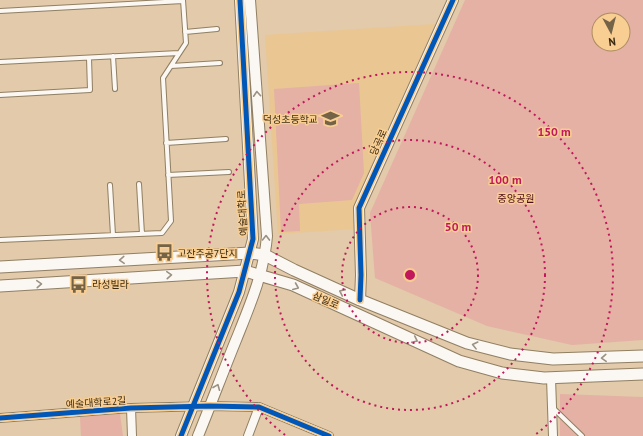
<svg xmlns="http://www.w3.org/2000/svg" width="643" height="436" viewBox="0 0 643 436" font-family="'PT Sans','Noto Sans KR',sans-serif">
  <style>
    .built { fill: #eac693 }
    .green { fill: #e4b1a4; fill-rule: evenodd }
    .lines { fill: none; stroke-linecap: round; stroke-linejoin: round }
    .service-casing { stroke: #907f63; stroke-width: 6 }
    .minor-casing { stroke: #907f63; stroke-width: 10 }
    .tertiary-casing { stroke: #907f63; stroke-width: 12 }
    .secondary-casing { stroke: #907f63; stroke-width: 13 }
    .service { stroke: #fbf7f2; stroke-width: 4 }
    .minor { stroke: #fbf7f2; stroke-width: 8 }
    .tertiary { stroke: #fbf7f2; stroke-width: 10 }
    .secondary { stroke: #fbf7f2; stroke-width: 11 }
    .cycleway-casing { stroke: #f9ce93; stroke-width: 8 }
    .cycleway { stroke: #0057b8; stroke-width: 5 }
    .oneway { stroke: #9b9182 }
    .ring { fill: none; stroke: #c2185b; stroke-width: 2; stroke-dasharray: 2 4 }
    .labels { text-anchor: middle; stroke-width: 3; stroke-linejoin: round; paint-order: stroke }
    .poi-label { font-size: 10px; fill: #3b2b13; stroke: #f9ce93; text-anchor: start }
    .street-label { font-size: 10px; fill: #3b2b13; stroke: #f9ce93 }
    .park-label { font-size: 10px; fill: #4d0c19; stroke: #f9ce93 }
    .centre { fill: #c2185b; stroke: #f9ce93; stroke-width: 2 }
    .ring-label { font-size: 12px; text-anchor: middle; font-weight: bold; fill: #c2185b; stroke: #f9ce93; stroke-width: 3; stroke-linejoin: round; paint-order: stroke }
  </style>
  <rect width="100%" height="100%" fill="#e2caaa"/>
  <!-- built -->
  <path class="built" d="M 435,24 L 355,204 L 356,229 L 278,234 L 265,35 Z"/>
  <!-- green -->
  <path class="green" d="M 465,0 L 643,0 L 643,340 L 572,345 L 487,326 L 375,278 L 370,213 ZM 599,20 L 623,20 L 623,44 L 599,44 Z
    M 359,83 L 364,173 L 352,200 L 299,204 L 300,231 L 281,232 L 274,89 Z
    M 560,394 L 643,397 L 643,436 L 560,436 Z
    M 120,414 L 123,436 L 81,436 L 80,417 Z"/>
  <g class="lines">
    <defs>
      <path id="service" d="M 0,11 L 183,1
        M 185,32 L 217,29
        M 113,56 L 115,89
        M 0,62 L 179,53
        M 171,66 L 220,63
        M 0,95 L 90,90 L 89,58
        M 166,143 L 226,139
        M 168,175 L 229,172
        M 139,184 L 142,234
        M 110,185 L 113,235
        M 0,240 L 162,233 L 171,221 L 163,78 L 186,43 L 183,0
        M 553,408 L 582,436"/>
      <path id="minor" d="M 551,378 L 553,436
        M 131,408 L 132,436
        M 0,418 L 131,408 L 210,406 L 259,407 L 329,436
        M 248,436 L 259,407"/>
      <path id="tertiary" d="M 360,300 L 361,275 L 359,208 L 453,0
        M 181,436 L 239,292 L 253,239 L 240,0
        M 198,436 C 211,404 223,372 236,340 C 250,305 264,273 267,236 L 250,0"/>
      <path id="secondary" d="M 0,267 L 250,253 L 265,255 L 294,270 L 360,300 L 467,343 L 510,354 L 553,359 L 643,356
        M 0,286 L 245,271 L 293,285 L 459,361 L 502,373 L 544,378 L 643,374"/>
    </defs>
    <!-- service casing -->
    <use href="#service" class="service-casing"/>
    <!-- minor casing -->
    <use href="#minor" class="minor-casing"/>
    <!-- tertiary casing -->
    <use href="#tertiary" class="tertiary-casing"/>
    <!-- secondary casing -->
    <use href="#secondary" class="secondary-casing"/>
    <!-- service -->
    <use href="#service" class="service"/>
    <!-- minor -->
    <use href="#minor" class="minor"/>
    <!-- tertiary -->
    <use href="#tertiary" class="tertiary"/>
    <!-- secondary -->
    <use href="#secondary" class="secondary"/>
    <defs>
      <path id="cycleway" d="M 360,300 L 361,275 L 359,208 L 453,0
        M 0,418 L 131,408 L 210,406 L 259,407 L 329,436
        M 181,436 L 239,292 L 253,239 L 240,0"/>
    </defs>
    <!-- cycleway casing -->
    <use href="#cycleway" class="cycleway-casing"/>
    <!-- cycleway -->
    <use href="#cycleway" class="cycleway"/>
  </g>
  <!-- one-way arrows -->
  <defs><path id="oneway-chevron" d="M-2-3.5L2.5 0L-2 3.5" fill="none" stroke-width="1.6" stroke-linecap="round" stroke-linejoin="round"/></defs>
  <g class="oneway">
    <use href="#oneway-chevron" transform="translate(257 94) rotate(-94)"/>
    <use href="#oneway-chevron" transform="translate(266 238) rotate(-89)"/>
    <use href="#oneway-chevron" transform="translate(122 260) rotate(177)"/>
    <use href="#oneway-chevron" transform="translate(169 275) rotate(-4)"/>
    <use href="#oneway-chevron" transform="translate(39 284) rotate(-4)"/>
    <use href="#oneway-chevron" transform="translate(296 287) rotate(23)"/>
    <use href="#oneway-chevron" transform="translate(342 292) rotate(-156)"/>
    <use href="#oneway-chevron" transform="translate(415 340) rotate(25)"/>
    <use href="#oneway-chevron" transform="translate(475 345) rotate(-166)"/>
    <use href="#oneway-chevron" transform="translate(604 358) rotate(177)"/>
    <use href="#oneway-chevron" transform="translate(217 387) rotate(-68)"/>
  </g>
  <!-- distance rings -->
  <g class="ring">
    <circle cx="410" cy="275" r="68"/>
    <circle cx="410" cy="275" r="135"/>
    <path d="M285 435A203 203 0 1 1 535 435"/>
  </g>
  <!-- icons -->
  <defs>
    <symbol id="school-bare" viewBox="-9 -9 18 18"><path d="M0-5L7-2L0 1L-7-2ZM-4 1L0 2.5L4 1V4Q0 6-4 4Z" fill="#756348" stroke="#f9ce93" stroke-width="2.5" paint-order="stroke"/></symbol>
    <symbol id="bus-bare" viewBox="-9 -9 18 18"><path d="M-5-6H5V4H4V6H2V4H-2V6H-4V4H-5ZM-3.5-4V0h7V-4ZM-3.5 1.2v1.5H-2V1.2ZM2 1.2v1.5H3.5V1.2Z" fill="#756348" stroke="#f9ce93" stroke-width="2.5" paint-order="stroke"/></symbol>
  </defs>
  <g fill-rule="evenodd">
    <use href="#school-bare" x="318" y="106" width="25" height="25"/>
    <use href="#bus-bare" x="152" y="240" width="25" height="25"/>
    <use href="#bus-bare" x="66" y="272" width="25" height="25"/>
  </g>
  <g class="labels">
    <!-- poi labels -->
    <g class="poi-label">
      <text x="318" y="123" text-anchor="end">덕성초등학교</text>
      <text x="177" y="257">고잔주공7단지</text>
      <text x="92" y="288">라성빌라</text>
    </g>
    <!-- street labels -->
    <g class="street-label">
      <text transform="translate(378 142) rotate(-66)" y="4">당곡로</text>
      <text transform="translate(242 213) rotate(-93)" y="4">예술대학로</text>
      <text transform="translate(326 300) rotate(23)" y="4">삼일로</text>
      <text transform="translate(96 402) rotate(-4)" y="4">예술대학로2길</text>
    </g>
    <!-- park labels -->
    <g class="park-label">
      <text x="516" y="202">중앙공원</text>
    </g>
  </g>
  <circle cx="410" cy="275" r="6" class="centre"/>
  <g class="ring-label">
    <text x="554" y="136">150 m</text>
    <text x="505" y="184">100 m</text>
    <text x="458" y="231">50 m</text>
  </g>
  <!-- north arrow -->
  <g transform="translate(611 32) rotate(173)"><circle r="19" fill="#f9ce93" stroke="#ad8d60"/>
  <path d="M0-3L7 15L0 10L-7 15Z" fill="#756348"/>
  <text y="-6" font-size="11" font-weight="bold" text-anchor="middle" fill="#3b2b13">N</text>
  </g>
</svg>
